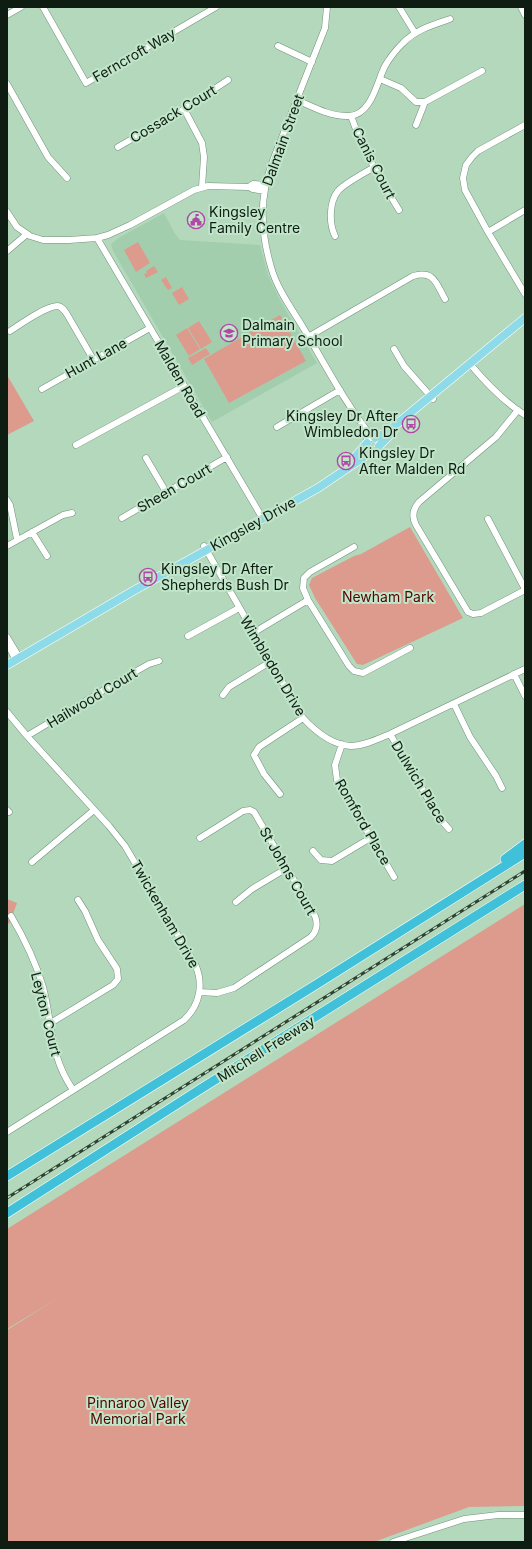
<svg xmlns="http://www.w3.org/2000/svg" width="532" height="1549" viewBox="0 0 532 1549" font-family="Inter,sans-serif">
  <style>
    .built { fill: #a3ceae }
    .green { fill: #dc9b8d }
    .lines { fill: none; stroke-linecap: round; stroke-linejoin: round }
    .minor-casing { stroke: #709279; stroke-width: 7 }
    .major-casing { stroke: #fff; stroke-width: 9 }
    .highway-casing { stroke: #fff; stroke-width: 10 }
    .minor { stroke: #fff; stroke-width: 6 }
    .major { stroke: #8ddae8; stroke-width: 8 }
    .highway { stroke: #41c1d9; stroke-width: 9 }
    .rail-casing { stroke: #2e4133; stroke-width: 3 }
    .rail { stroke: #c0e5c9; stroke-width: 1.5; stroke-dasharray: 4.5; stroke-linecap: butt }
    .labels { text-anchor: middle; stroke-width: 4; stroke-linejoin: round; paint-order: stroke }
    .street-label { font-size: 14px; fill: #0e1c12; stroke: #c0e5c9 }
    .poi-label { font-size: 14px; fill: #0e1c12; stroke: #c0e5c9; text-anchor: start }
    .park-label { font-size: 14px; fill: #540500; stroke: #c0e5c9 }
  </style>
  <rect width="100%" height="100%" fill="#b4d8bc"/>
  <!-- built -->
  <path class="built" d="M 164,213 L 174,232 L 180,240 L 260,245 L 268,275 L 281,302 L 317,363 L 212,422 L 113,251 L 111,244 L 120,237 Z"/>
  <!-- green -->
  <path class="green" d="M 138,242 L 150,263 L 136,272 L 124,250 Z
    M 154,266 L 158,272 L 146,278 L 144,274 L 147,273 L 146,271 Z
    M 166,277 L 172,288 L 168,290 L 161,280 Z
    M 182,287 L 189,299 L 179,305 L 172,293 Z
    M 280,315 L 306,361 L 229,403 L 204,359 Z
    M 199,321 L 212,342 L 201,349 L 188,328 Z
    M 187,328 L 200,349 L 189,356 L 176,335 Z
    M 206,348 L 210,354 L 192,365 L 188,358 Z
    M 7,375 L 34,421 L 7,435 Z
    M 410,527 L 463,618 L 363,665 L 357,664 L 315,598 L 309,585 L 312,578 L 354,556 L 361,554 Z
    M 7,899 L 17,903 L 10,922 L 7,925 Z
    M 525,904 L 525,1506 L 469,1507 L 374,1542 L 7,1542 L 7,1330 L 60,1297 L 7,1329 L 7,1229 Z"/>
  <g class="lines">
    <defs>
      <path id="minor" d="M 43,7 L 86,83 L 216,7
        M 327,7 L 325,28 C 312,61 299,94 286,127 C 279,147 268,168 265,189 C 260,215 264,243 271,267 C 277,289 292,309 304,329 C 326,366 346,405 373,438
        M 399,7 L 415,33
        M 521,7 L 525,15
        M 7,15 L 21,7
        M 278,46 L 312,62
        M 380,79 L 401,88 L 416,102 L 425,102 L 482,71
        M 7,84 L 48,157 L 67,178
        M 297,100 C 313,107 331,117 349,116 C 372,115 377,81 385,66 C 389,59 396,50 402,44 C 415,30 432,25 450,19
        M 184,109 L 202,143 L 204,157 L 202,187
        M 351,116 C 363,150 380,179 399,210
        M 416,125 L 425,102
        M 525,125 L 478,151 L 472,157 L 466,165 L 463,178 L 465,190 L 488,232 L 525,294
        M 118,147 L 184,109 L 228,80
        M 249,187 L 253,189 L 264,191
        M 7,212 L 17,227 L 30,236 L 43,240 L 69,240 L 97,238 L 108,235 L 130,225 L 194,190 L 208,186 L 249,187 L 253,184 L 266,185
        M 488,232 L 525,210
        M 335,236 C 329,224 329,202 338,191 C 344,184 364,173 373,168
        M 97,238 L 263,519
        M 7,251 L 27,234
        M 10,331 C 21,324 44,307 57,306 C 62,306 65,311 68,316 L 93,359
        M 308,337 L 413,276 C 434,270 436,283 445,299
        M 394,349 L 404,366 L 433,399
        M 470,364 C 486,383 504,402 525,415
        M 42,389 L 150,328
        M 518,410 L 496,437 L 419,502 C 413,509 411,516 416,525 L 468,612 L 473,614 L 481,613 L 525,590
        M 277,427 L 340,390
        M 362,427 L 368,441
        M 76,445 L 184,386
        M 146,458 L 166,492
        M 7,500 L 10,505 L 17,539
        M 122,518 L 227,457
        M 488,519 L 525,589
        M 32,532 L 47,556
        M 7,546 L 63,515 L 72,513
        M 204,546 L 303,718 C 315,731 331,745 351,746 C 364,746 378,739 390,734 L 525,669
        M 354,547 L 310,572 L 304,578 L 303,588 L 308,600 L 349,666 L 354,671 L 363,673 L 410,648
        M 253,633 L 308,600
        M 188,636 L 239,608
        M 7,637 L 19,657
        M 7,643 L 16,660
        M 514,674 L 525,696
        M 223,695 L 229,687 L 270,662
        M 454,704 L 470,737 L 496,776 L 502,788
        M 7,712 L 27,736 L 109,826 L 125,846 L 195,964 C 204,984 200,1005 184,1020 L 7,1132
        M 390,734 L 440,819 L 449,829
        M 27,736 L 124,678 L 149,664 L 159,661
        M 342,744 L 335,765 L 337,780 L 394,877
        M 280,794 L 264,774 L 254,755 L 259,747 L 303,718
        M 7,810 L 9,812
        M 200,838 L 243,811 L 250,810 L 254,812 L 315,916 C 318,924 317,931 311,937 L 234,988 L 217,993 L 200,992
        M 313,851 L 321,860 L 332,861 L 372,837
        M 32,862 L 94,810
        M 236,902 L 252,889 L 287,868
        M 11,916 C 24,938 36,963 43,987 C 53,1025 49,1055 73,1090
        M 49,1024 L 113,985 L 118,979 L 117,969 L 98,940 L 85,911 L 78,900
        M 393,1542 L 464,1519 L 498,1515 L 525,1515"/>
      <path id="major" d="M 375,438 L 387,432 L 404,418 L 525,318
        M 379,446 L 393,432
        M 355,457 L 367,443
        M 7,665 L 133,591 L 318,488 L 373,451"/>
      <path id="highway" d="M 505,859 L 525,844
        M 7,1176 L 317,984 L 525,853
        M 7,1213 L 202,1088 L 525,885"/>
    </defs>
    <!-- minor casing -->
    <use href="#minor" class="minor-casing"/>
    <!-- major casing -->
    <use href="#major" class="major-casing"/>
    <!-- highway casing -->
    <use href="#highway" class="highway-casing"/>
    <!-- minor -->
    <use href="#minor" class="minor"/>
    <!-- major -->
    <use href="#major" class="major"/>
    <!-- highway -->
    <use href="#highway" class="highway"/>
    <defs>
      <path id="rail" d="M 7,1198 L 525,871"/>
    </defs>
    <!-- rail casing -->
    <use href="#rail" class="rail-casing"/>
    <!-- rail -->
    <use href="#rail" class="rail"/>
  </g>
  <!-- icons -->
  <defs>
    <symbol id="civic-ring" viewBox="-11 -11 22 22"><circle r="9.5" fill="#c0e5c9" stroke="#b246a6" stroke-width="1.5"/><path d="M-.6-6.5H3V-4.5H.6V-3L4-1V1h2V6H-6V1h2V-1L-.6-3ZM-1.2 2.5V6h2.4V2.5Z" fill="#b246a6"/></symbol>
    <symbol id="school-ring" viewBox="-11 -11 22 22"><circle r="9.5" fill="#c0e5c9" stroke="#b246a6" stroke-width="1.5"/><path d="M0-5L7-2L0 1L-7-2ZM-4 1L0 2.5L4 1V4Q0 6-4 4Z" fill="#b246a6"/></symbol>
    <symbol id="bus-ring" viewBox="-11 -11 22 22"><circle r="9.5" fill="#c0e5c9" stroke="#b246a6" stroke-width="1.5"/><path d="M-5-6H5V4H4V6H2V4H-2V6H-4V4H-5ZM-3.5-4V0h7V-4ZM-3.5 1.2v1.5H-2V1.2ZM2 1.2v1.5H3.5V1.2Z" fill="#b246a6"/></symbol>
  </defs>
  <g fill-rule="evenodd">
    <use href="#civic-ring" x="186" y="210" width="20" height="20"/>
    <use href="#school-ring" x="219" y="323" width="20" height="20"/>
    <use href="#bus-ring" x="401" y="414" width="20" height="20"/>
    <use href="#bus-ring" x="336" y="451" width="20" height="20"/>
    <use href="#bus-ring" x="138" y="567" width="20" height="20"/>
  </g>
  <g class="labels">
    <!-- street labels -->
    <g class="street-label">
      <text transform="translate(134 55) rotate(-30)" y="5">Ferncroft Way</text>
      <text transform="translate(173 114) rotate(-31)" y="5">Cossack Court</text>
      <text transform="translate(283 140) rotate(-70)" y="5">Dalmain Street</text>
      <text transform="translate(374 163) rotate(63)" y="5">Canis Court</text>
      <text transform="translate(96 358) rotate(-29)" y="5">Hunt Lane</text>
      <text transform="translate(180 379) rotate(60)" y="5">Malden Road</text>
      <text transform="translate(174 488) rotate(-30)" y="5">Sheen Court</text>
      <text transform="translate(253 524) rotate(-29)" y="5">Kingsley Drive</text>
      <text transform="translate(273 666) rotate(59)" y="5">Wimbledon Drive</text>
      <text transform="translate(92 698) rotate(-31)" y="5">Hailwood Court</text>
      <text transform="translate(419 782) rotate(59)" y="5">Dulwich Place</text>
      <text transform="translate(363 822) rotate(60)" y="5">Romford Place</text>
      <text transform="translate(288 871) rotate(60)" y="5">St Johns Court</text>
      <text transform="translate(165 914) rotate(60)" y="5">Twickenham Drive</text>
      <text transform="translate(46 1014) rotate(76)" y="5">Leyton Court</text>
      <text transform="translate(266 1049) rotate(-32)" y="5">Mitchell Freeway</text>
    </g>
    <!-- poi labels -->
    <g class="poi-label">
      <text x="209" y="217">Kingsley<tspan x="209" dy="16">Family Centre</tspan></text>
      <text x="242" y="330">Dalmain<tspan x="242" dy="16">Primary School</tspan></text>
      <text x="398" y="421" text-anchor="end">Kingsley Dr After<tspan x="398" dy="16">Wimbledon Dr</tspan></text>
      <text x="359" y="458">Kingsley Dr<tspan x="359" dy="16">After Malden Rd</tspan></text>
      <text x="161" y="574">Kingsley Dr After<tspan x="161" dy="16">Shepherds Bush Dr</tspan></text>
    </g>
    <!-- park labels -->
    <g class="park-label">
      <text x="388" y="602">Newham Park</text>
      <text x="138" y="1408">Pinnaroo Valley<tspan x="138" dy="16">Memorial Park</tspan></text>
    </g>
  </g>
  <!-- border -->
  <rect width="532" height="1549" fill="none" stroke="#0e1c12" stroke-width="16"/>
</svg>
